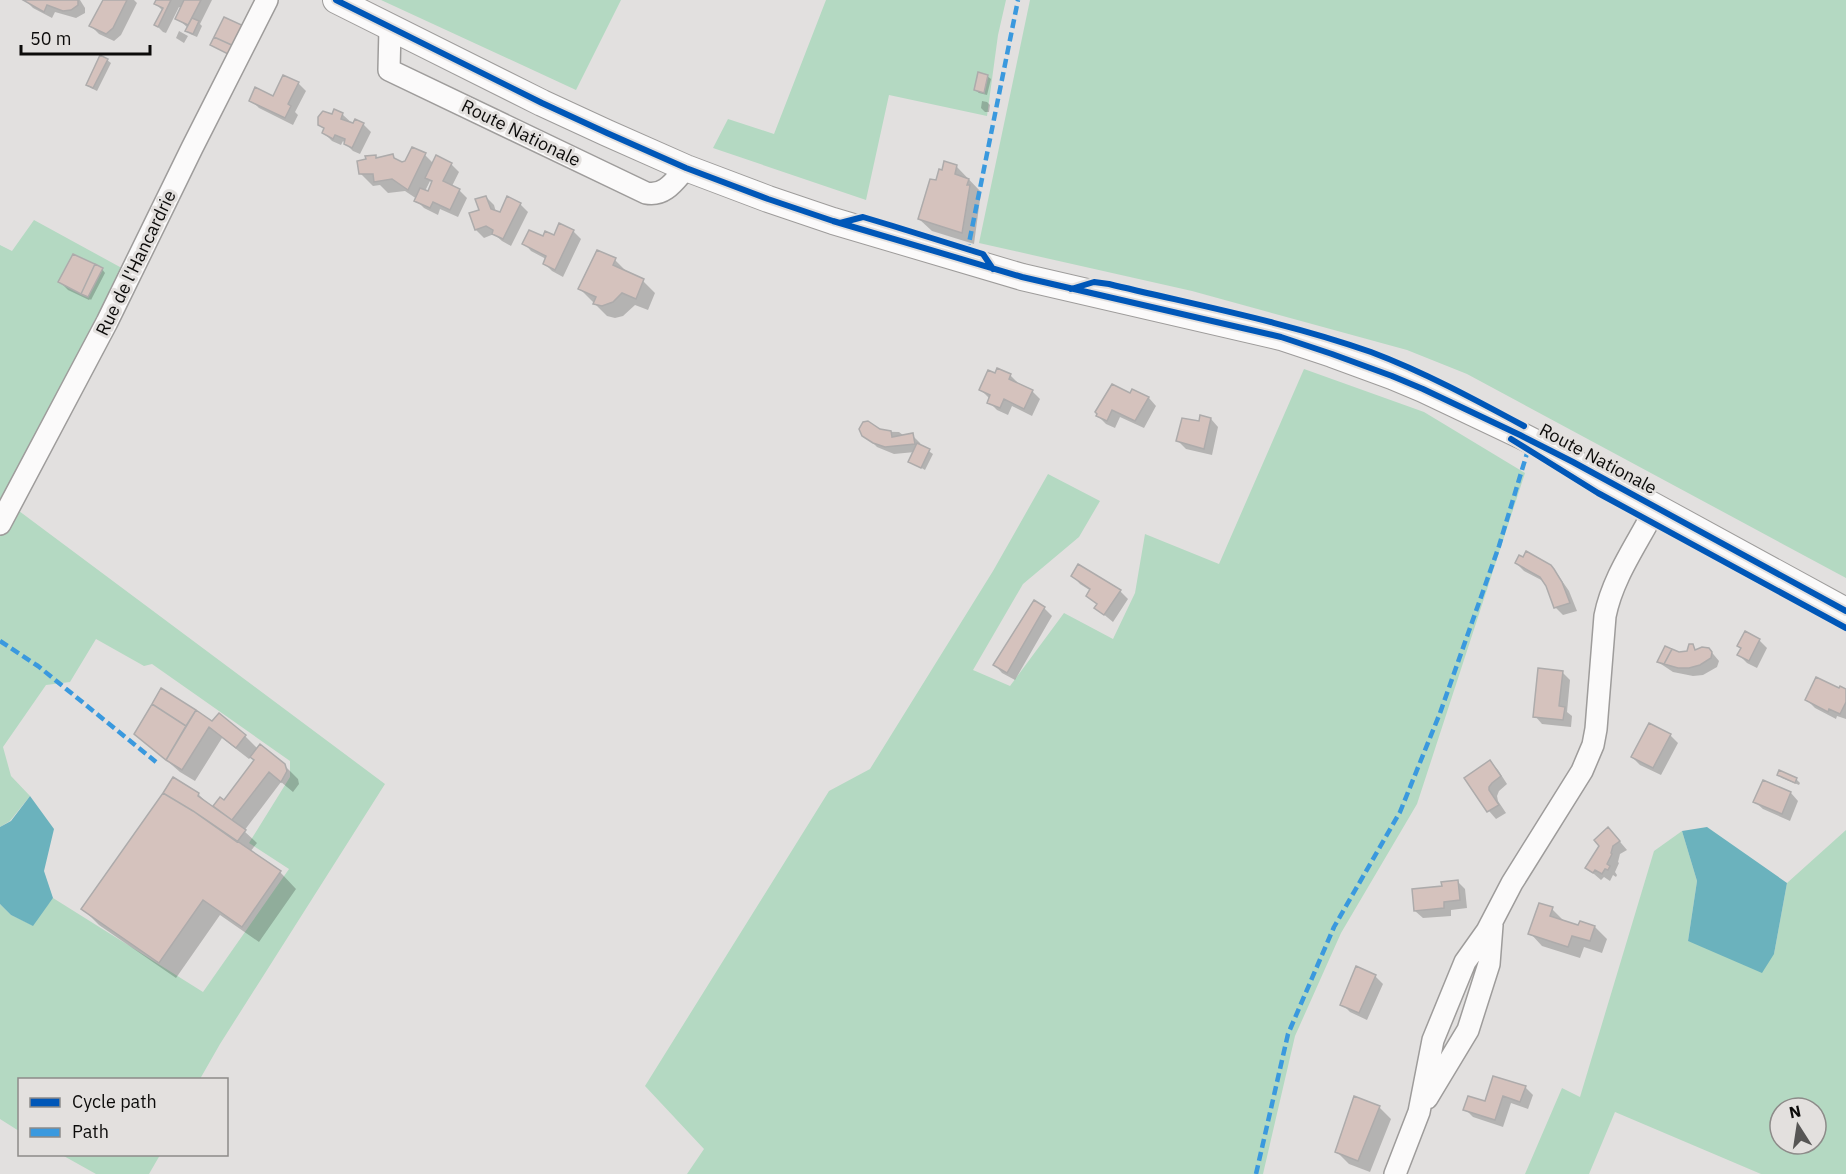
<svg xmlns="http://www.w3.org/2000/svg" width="1846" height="1174" viewBox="0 0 1846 1174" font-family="'IBM Plex Sans',sans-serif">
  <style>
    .green { fill: #b4d9c2; fill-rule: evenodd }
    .water { fill: #6bb2bd }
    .shadow { fill: #0003; fill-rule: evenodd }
    .building { fill: #d5c2bd; stroke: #adabab; stroke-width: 1.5 }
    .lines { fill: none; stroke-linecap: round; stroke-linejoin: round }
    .minor-casing { stroke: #9e9c9b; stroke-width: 24 }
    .major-casing { stroke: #9e9c9b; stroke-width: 28 }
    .minor { stroke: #fbfafa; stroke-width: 21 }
    .major { stroke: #fbfafa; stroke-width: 26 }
    .quiet { stroke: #3a99de; stroke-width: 4.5; stroke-dasharray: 9 4.5; stroke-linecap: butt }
    .cycleway-casing { stroke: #e3e0de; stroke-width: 10 }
    .cycleway { stroke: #0057b8; stroke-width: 6 }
    .labels { text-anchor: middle; stroke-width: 6; stroke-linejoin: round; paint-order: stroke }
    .street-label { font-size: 18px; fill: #0c0b0a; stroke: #e3e0de }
  </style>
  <rect width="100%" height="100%" fill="#e2e0df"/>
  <!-- green -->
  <path class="green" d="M 381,0 L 621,0 L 576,90 Z
    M 826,0 L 1006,0 L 998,35 L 987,116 L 889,95 L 866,200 L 713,148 L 728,119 L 774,134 Z
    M 1030,0 L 1846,0 L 1846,578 L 1467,374 L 1407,350 L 1192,291 L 979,243 Z
    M 34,220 L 140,278 L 15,508 L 385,784 L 220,1044 L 200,1079 L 20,1080 L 19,1131 L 0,1119 L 0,904 L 11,915 L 32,925 L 53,898 L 203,992 L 289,869 L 249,843 L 290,777 L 290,761 L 152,664 L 144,666 L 96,639 L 70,682 L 46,685 L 3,747 L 11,776 L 30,796 L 10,821 L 0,827 L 0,245 L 12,251 Z
    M 1304,369 L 1424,412 L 1525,473 L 1417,804 L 1341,933 L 1295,1036 L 1263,1174 L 687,1174 L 704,1149 L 645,1086 L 829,791 L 870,769 L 993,571 L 1048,474 L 1100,501 L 1079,537 L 1023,584 L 973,670 L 1010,686 L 1064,613 L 1113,639 L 1135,593 L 1145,534 L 1219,564 Z
    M 1846,830 L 1846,1174 L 1761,1174 L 1615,1112 L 1589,1174 L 1525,1174 L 1562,1088 L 1580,1097 L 1654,851 L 1682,831 L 1697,881 L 1688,941 L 1774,954 L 1787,883 ZM 1780,1108 L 1816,1108 L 1816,1144 L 1780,1144 Z
    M 62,1155 L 160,1155 L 149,1174 L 96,1174 Z"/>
  <!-- water -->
  <path class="water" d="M 30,796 L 54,829 L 44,871 L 53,898 L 33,926 L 11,915 L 0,904 L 0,827 L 11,821 Z
    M 1707,827 L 1787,883 L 1774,954 L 1762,973 L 1688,941 L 1697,881 L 1682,831 Z"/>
  <!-- shadow -->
  <path class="shadow" d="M 25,0 L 80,0 L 85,8 L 85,13 L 76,18 L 55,12 L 52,18 L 33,8 Z
    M 104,0 L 134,0 L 137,3 L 121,35 L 114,41 L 99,34 L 91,26 Z
    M 157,0 L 212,0 L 200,24 L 202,26 L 197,37 L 190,34 L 187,30 L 188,28 L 177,18 L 182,8 L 179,7 L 166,33 L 163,32 L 155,24 L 163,11 L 155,3 Z
    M 179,31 L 188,36 L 184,43 L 176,38 Z
    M 107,60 L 111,63 L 97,91 L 91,88 L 88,85 Z
    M 987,76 L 991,79 L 987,95 L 979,93 L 975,90 Z
    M 298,83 L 306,91 L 295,112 L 298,115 L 293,125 L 259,108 L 251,100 L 274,98 Z
    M 982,101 L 987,102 L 990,105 L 989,112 L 985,112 L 981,108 Z
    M 342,114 L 354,125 L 356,121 L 364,125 L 371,132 L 360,154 L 353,151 L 343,141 L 341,145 L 332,141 L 324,133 L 325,130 L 319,125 L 333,116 Z
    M 425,155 L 434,164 L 451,164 L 459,172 L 452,186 L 459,190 L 467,198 L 458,217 L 440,209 L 438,215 L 424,208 L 416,200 L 417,199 L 405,191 L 388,193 L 380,185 L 373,186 L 360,173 L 375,157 L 378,159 L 392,156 L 402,163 ZM 430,181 L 433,184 L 429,193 L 425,191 Z
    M 945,163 L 957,167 L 981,192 L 974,244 L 932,231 L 919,219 L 943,172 Z
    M 486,197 L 494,205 L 496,212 L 501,214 L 520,204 L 528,212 L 511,246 L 502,241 L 494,234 L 484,238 L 476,230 L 471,214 L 481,211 Z
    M 573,231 L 581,239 L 563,277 L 552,271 L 544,263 L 546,259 L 531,251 L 524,243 Z
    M 615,260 L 627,272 L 643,281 L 655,293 L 648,310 L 635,305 L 623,316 L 615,318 L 607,316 L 580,289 Z
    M 102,269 L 105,273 L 91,300 L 90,299 L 89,300 L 68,290 L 60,282 Z
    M 1010,375 L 1018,383 L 1032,391 L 1040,399 L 1032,416 L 1012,406 L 1008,415 L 997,410 L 989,402 L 990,399 L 981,390 Z
    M 1133,391 L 1149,398 L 1156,406 L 1144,428 L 1120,417 L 1115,428 L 1106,424 L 1098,416 L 1131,395 Z
    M 1211,419 L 1218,427 L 1212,455 L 1186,449 L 1178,441 L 1200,423 Z
    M 861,431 L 899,432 L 903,435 L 912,435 L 920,443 L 921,446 L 933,454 L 925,470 L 910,461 L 915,452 L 894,454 L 877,447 Z
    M 1516,563 L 1550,566 L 1558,575 L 1569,591 L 1577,611 L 1563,615 L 1555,607 L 1545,582 L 1524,571 Z
    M 1073,576 L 1120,591 L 1128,599 L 1113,622 L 1096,608 L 1098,605 L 1088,596 L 1091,591 L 1080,584 Z
    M 1044,608 L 1052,616 L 1015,680 L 1002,673 L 995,665 Z
    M 1745,633 L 1759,640 L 1767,648 L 1757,668 L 1747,663 L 1739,655 Z
    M 1692,646 L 1697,651 L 1709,649 L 1719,661 L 1717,667 L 1703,675 L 1693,676 L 1673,672 L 1658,662 L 1679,653 L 1688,652 Z
    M 1562,672 L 1570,680 L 1567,712 L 1572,716 L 1571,727 L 1542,724 L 1535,716 Z
    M 162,690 L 213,723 L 245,736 L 258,749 L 285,766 L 298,779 L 299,784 L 293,792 L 281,782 L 244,831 L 257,843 L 250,852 L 280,872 L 296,889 L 259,942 L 220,915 L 176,978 L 99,925 L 83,909 L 198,794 L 213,808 L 220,799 L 225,802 L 256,760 L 252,756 L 249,759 L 222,738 L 195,781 L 180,772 L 136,734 Z
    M 1846,691 L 1846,719 L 1837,716 L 1836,719 L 1815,708 L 1807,700 Z
    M 1650,725 L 1670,735 L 1678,743 L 1661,775 L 1640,765 L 1632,757 Z
    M 1490,762 L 1498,770 L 1507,784 L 1499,791 L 1497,796 L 1498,801 L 1506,813 L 1496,819 L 1489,811 L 1466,779 Z
    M 1779,775 L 1796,779 L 1800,783 L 1799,785 L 1782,778 Z
    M 1764,782 L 1791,793 L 1798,801 L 1790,821 L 1763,809 L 1755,802 Z
    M 1616,837 L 1627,850 L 1620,854 L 1618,862 L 1619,863 L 1615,872 L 1617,875 L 1616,877 L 1613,875 L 1610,881 L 1604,877 L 1601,880 L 1587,868 Z
    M 1457,881 L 1465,889 L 1467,908 L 1451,910 L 1451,916 L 1423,918 L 1415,911 L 1443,887 Z
    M 1552,909 L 1564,921 L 1579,927 L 1595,927 L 1607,939 L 1602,953 L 1584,947 L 1580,958 L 1542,946 L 1530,933 Z
    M 1375,976 L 1383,984 L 1367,1020 L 1350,1012 L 1342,1004 Z
    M 1525,1087 L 1533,1095 L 1528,1109 L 1511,1103 L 1503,1127 L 1473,1117 L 1465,1109 Z
    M 1379,1107 L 1391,1119 L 1370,1172 L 1349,1164 L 1336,1151 Z"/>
  <!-- building -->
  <path class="building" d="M 23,0 L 78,0 L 78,5 L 71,10 L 63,11 L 47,5 L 44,12 Z
    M 103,0 L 127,0 L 113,28 L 106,34 L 89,26 Z
    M 156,0 L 171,0 L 158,27 L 154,25 L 163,8 L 154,4 Z
    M 184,0 L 201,0 L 188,25 L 175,19 Z
    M 224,17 L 246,27 L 236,47 L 214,37 Z
    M 192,18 L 199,21 L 193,34 L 185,31 Z
    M 214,37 L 236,47 L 232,56 L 210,45 Z
    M 100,55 L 108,59 L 93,88 L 86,85 Z
    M 978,72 L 988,75 L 984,93 L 974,90 Z
    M 283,75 L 299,82 L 288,104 L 291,106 L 285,118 L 249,101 L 255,87 L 273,96 Z
    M 334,109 L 343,113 L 341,119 L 353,123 L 355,119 L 364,123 L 352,148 L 344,144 L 345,139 L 335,135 L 333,139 L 322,133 L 324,128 L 318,125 L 318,117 L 322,112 L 323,111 L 332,114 Z
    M 412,147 L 426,153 L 408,190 L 392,179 L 374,182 L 373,174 L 359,174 L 357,161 L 366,159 L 365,156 L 376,155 L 376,158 L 393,154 L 394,158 L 402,162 L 405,161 Z
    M 436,155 L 452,163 L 443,181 L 460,189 L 450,210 L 433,202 L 430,208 L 414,201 L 420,188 L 428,191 L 432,181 L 425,178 Z
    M 944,161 L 957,165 L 955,174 L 969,179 L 967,185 L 970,185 L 962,233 L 918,219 L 930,179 L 936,180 L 939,169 L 942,170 Z
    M 486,196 L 491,209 L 500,212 L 507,196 L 521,203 L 503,239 L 492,234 L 493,230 L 486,226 L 475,230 L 469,213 L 479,210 L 475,199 Z
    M 559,223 L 574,230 L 555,270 L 543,264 L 546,256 L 522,244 L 529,230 L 543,236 L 545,231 L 554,235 Z
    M 597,250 L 616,258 L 613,265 L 644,279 L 636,299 L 622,293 L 613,302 L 602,306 L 593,304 L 596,297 L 578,289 Z
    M 73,254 L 95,264 L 81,294 L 58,282 Z
    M 95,264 L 103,268 L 88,297 L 81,294 Z
    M 997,368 L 1011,374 L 1009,379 L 1033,390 L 1024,409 L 1004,399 L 1000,408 L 987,403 L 990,395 L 979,390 L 988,370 L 995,373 Z
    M 1112,384 L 1130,393 L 1132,389 L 1149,397 L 1135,421 L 1112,410 L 1107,421 L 1096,416 L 1097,414 L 1095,412 Z
    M 1200,415 L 1211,418 L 1204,449 L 1176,441 L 1182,418 L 1199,421 Z
    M 868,421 L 880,429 L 891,431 L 892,437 L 913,433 L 915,444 L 885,447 L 873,443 L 862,436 L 859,429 L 863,422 Z
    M 917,443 L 930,449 L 921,468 L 908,462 Z
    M 1526,551 L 1551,565 L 1554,569 L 1562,582 L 1570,603 L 1554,608 L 1546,586 L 1540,577 L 1515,563 L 1519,555 L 1523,557 Z
    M 1078,564 L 1121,590 L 1104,615 L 1094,608 L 1097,604 L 1086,596 L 1090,589 L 1071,576 Z
    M 1034,600 L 1045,607 L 1007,673 L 993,665 Z
    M 1745,631 L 1760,639 L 1749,661 L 1737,655 L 1741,648 L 1737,646 Z
    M 1689,644 L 1693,644 L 1695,650 L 1702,647 L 1709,648 L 1712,652 L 1711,658 L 1700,665 L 1689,668 L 1678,668 L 1664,664 L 1672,649 L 1679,652 L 1687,651 Z
    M 1665,646 L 1672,649 L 1664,664 L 1657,662 Z
    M 1538,668 L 1563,671 L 1559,706 L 1565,707 L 1563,720 L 1533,717 Z
    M 1816,677 L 1839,688 L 1840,686 L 1846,689 L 1846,702 L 1840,714 L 1829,709 L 1828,712 L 1805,700 Z
    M 161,688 L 196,710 L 186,726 L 152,704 Z
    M 152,704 L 186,726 L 166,760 L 134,734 Z
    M 196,710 L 212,721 L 219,713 L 246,735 L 236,748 L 209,727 L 182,770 L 166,760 Z
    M 1649,723 L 1671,734 L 1653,768 L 1631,757 Z
    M 260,744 L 285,764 L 287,771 L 281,782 L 269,772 L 232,820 L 213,806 L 220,797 L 224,800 L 254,760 L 250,757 Z
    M 1490,760 L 1501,776 L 1492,783 L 1489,787 L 1489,790 L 1499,805 L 1487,812 L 1464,778 Z
    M 1779,770 L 1797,778 L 1795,783 L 1777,775 Z
    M 173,777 L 199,793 L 198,796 L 246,830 L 237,842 L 193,811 L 163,793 Z
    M 1763,780 L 1791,792 L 1782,814 L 1753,802 Z
    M 163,793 L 193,811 L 281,871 L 242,927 L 203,900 L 159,963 L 81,909 Z
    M 1608,827 L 1620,841 L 1613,846 L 1611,853 L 1612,854 L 1607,864 L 1610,866 L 1608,870 L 1605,869 L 1602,874 L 1595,870 L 1593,873 L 1585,868 L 1599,846 L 1594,840 Z
    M 1458,880 L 1460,900 L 1444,902 L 1444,908 L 1414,911 L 1412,889 L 1442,886 L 1441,882 Z
    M 1539,903 L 1553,907 L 1550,916 L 1578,925 L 1580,921 L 1595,926 L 1590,941 L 1572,936 L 1568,947 L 1528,934 Z
    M 1356,966 L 1376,975 L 1359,1013 L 1340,1005 Z
    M 1493,1076 L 1526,1086 L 1520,1102 L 1503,1096 L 1495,1120 L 1463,1110 L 1468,1096 L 1485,1101 Z
    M 1354,1096 L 1380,1106 L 1358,1161 L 1335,1152 Z"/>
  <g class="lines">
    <defs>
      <path id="minor" d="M 390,28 L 389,70 L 646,193 C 665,197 675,180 686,168
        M 0,524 L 107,322 L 192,148 L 267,0
        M 1427,1098 L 1468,1030 L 1489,964 L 1492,925
        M 1395,1174 L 1419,1112 L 1433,1040 L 1465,962 L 1487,931 L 1512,883 L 1582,771 L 1593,745 L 1596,729 L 1605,616 C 1613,576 1638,543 1656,507"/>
      <path id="major" d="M 336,0 L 542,103 L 607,133 L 686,168 L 768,199 L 833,221 L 1022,277 L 1281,337 L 1332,354 L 1392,376 L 1423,389 L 1520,435 L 1573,462 L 1846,611"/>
    </defs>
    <!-- minor casing -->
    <use href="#minor" class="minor-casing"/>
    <!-- major casing -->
    <use href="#major" class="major-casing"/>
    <!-- minor -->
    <use href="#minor" class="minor"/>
    <!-- major -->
    <use href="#major" class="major"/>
    <!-- quiet -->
    <path class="quiet" d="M 967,253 L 1018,0
      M 0,641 L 38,666 L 156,762
      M 1256,1174 L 1288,1034 L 1334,927 L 1400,812 L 1440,713 L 1499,546 L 1528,450"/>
    <defs>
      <path id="cycleway" d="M 336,0 L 542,103 L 607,133 L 686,168 L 768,199 L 833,221 L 1022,277 L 1281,337 L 1332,354 L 1392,376 L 1423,389 L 1520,435 L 1573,462 L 1846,611
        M 840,223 L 863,217 L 893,226 L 983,254 L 993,269
        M 1071,289 L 1094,282 L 1109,284 C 1196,305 1286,322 1371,352 C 1424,372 1474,399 1524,426
        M 1511,439 L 1598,493 L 1846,628"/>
    </defs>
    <!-- cycleway casing -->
    <use href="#cycleway" class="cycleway-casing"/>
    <!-- cycleway -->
    <use href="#cycleway" class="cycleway"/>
  </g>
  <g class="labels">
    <!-- street labels -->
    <g class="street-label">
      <text transform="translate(521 133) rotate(26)" y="6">Route Nationale</text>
      <text transform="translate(136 263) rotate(-64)" y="6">Rue de l'Hancardrie</text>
      <text transform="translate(1598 459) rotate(28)" y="6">Route Nationale</text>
    </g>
  </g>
  <!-- legend -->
  <rect x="18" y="1078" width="210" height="78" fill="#e3e0de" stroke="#8d8b89" stroke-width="1.5"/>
  <rect x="30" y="1098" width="30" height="9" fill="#0057b8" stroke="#8d8b89" stroke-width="1.5"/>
  <text x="72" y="1108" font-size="18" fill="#0c0b0a">Cycle path</text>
  <rect x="30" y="1128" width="30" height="9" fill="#3a99de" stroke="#8d8b89" stroke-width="1.5"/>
  <text x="72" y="1138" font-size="18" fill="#0c0b0a">Path</text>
  <!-- north arrow -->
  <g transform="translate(1798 1126) rotate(348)"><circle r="28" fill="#e3e0de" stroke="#8d8b89" stroke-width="1.5"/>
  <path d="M0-4.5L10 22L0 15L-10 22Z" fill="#575655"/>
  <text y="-9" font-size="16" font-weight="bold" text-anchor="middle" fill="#0c0b0a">N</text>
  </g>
  <!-- scale -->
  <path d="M21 45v9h129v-9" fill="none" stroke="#0c0b0a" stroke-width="3"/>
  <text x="30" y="45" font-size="18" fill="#0c0b0a" stroke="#e3e0de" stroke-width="4.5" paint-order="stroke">50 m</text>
</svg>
